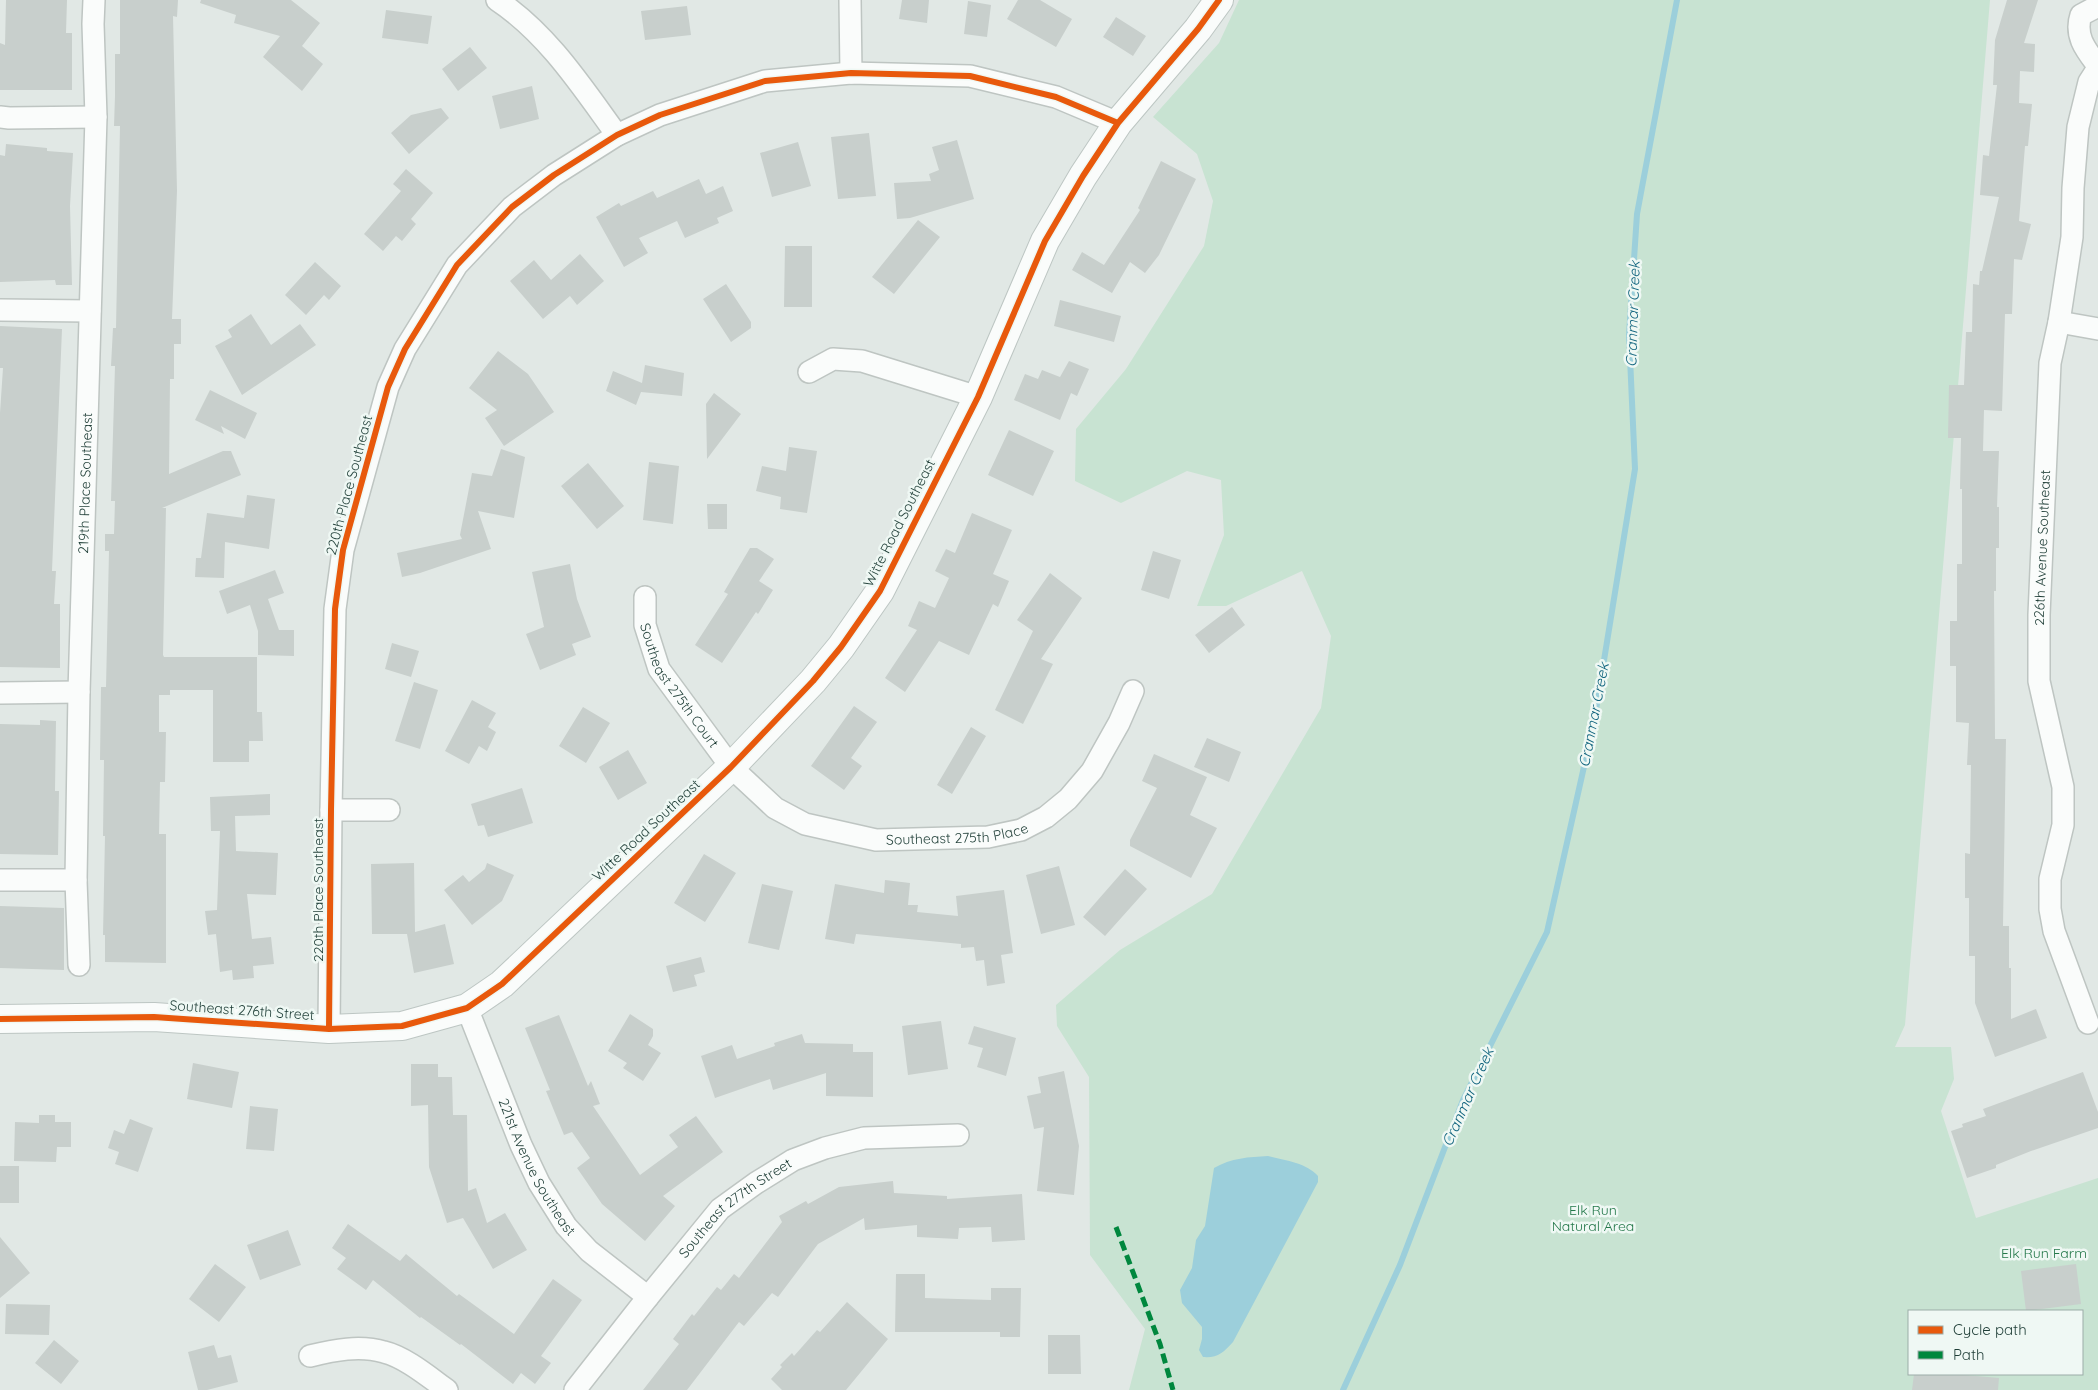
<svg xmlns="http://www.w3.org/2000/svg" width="2098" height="1390" viewBox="0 0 2098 1390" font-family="Quicksand,sans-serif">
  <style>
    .green { fill: #c8e3d2; fill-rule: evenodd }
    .water { fill: #9ccfdb }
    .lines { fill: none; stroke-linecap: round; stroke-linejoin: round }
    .stream { stroke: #9ccfdb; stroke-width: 6 }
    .building { fill: #c8cfcc }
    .street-casing { stroke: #bec5c2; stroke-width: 24 }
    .secondary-casing { stroke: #bdc6c3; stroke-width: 30 }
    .street { stroke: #fafcfb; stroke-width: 21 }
    .secondary { stroke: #fafcfb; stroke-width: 28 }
    .quiet { stroke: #00873e; stroke-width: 5; stroke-dasharray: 10 5; stroke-linecap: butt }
    .cycleway-casing { stroke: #eff8f4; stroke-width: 9 }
    .cycleway { stroke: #e8590c; stroke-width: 6 }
    .labels { text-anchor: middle; stroke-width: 5; stroke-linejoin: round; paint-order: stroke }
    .street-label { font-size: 14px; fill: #1e3d36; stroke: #eff8f4 }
    .park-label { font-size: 14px; fill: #24784a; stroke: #eff8f4 }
    .water-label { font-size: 15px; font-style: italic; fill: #12657f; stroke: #eff8f4 }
  </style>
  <rect width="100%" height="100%" fill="#e1e8e5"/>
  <!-- green -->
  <path class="green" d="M 1239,0 L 1990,0 L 1905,1025 L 1895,1047 L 1951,1047 L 1954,1079 L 1941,1111 L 1976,1218 L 2098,1178 L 2098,1390 L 1129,1390 L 1145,1329 L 1090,1255 L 1089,1077 L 1057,1026 L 1056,1005 L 1120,950 L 1212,894 L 1321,708 L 1331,636 L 1302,571 L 1226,606 L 1197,606 L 1224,535 L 1221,480 L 1187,471 L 1121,503 L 1075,481 L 1076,429 L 1126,369 L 1204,246 L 1213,201 L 1197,154 L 1153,117 L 1219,43 ZM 1909,1311 L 2082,1311 L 2082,1374 L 1909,1374 Z"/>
  <!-- water -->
  <path class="water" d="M 1268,1156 C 1284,1160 1307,1163 1318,1176 L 1318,1182 L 1233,1342 C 1223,1353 1218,1358 1203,1357 L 1199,1350 L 1202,1339 L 1202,1327 L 1182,1303 L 1180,1290 L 1192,1268 L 1196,1240 L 1205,1226 L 1214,1168 C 1231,1158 1249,1157 1268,1156 Z"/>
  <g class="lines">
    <!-- stream -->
    <path class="stream" d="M 1343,1390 L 1400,1265 L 1463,1100 L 1547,932 L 1594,722 L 1635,469 L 1629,335 L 1637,214 L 1677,0"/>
  </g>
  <!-- building -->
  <path class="building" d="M 6,0 L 67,0 L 66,33 L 72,33 L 72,90 L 0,90 L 0,43 L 5,45 Z
    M 120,0 L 178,0 L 177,17 L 173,16 L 177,191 L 172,319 L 181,319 L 181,344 L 174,344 L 174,379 L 170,379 L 169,474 L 223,451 L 231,451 L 241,475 L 162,508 L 166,508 L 163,655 L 164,657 L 257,657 L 257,712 L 262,712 L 263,741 L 249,741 L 249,762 L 213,762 L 213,690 L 170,690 L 170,695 L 159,695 L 159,732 L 166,732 L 165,782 L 160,782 L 159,834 L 166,834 L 166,963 L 105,962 L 105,935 L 103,935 L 105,836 L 103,836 L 104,760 L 100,760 L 101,687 L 106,687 L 109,551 L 105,551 L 105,534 L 114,534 L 115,501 L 111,501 L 115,366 L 111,366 L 113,328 L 116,328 L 120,126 L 114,126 L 115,96 L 115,54 L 120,54 Z
    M 201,0 L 291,0 L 320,23 L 302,46 L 323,64 L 302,91 L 263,57 L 280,36 L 234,23 L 236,15 L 200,3 Z
    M 902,0 L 929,0 L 927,23 L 899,19 Z
    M 1018,0 L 1040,0 L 1072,19 L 1056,47 L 1007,19 Z
    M 2007,0 L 2038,0 L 2024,43 L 2035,44 L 2034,72 L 2020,71 L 2019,103 L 2032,104 L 2028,146 L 2025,146 L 2019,221 L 2031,224 L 2022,260 L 2014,259 L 2012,314 L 2005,314 L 2002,411 L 1984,410 L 1983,451 L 1999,451 L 1997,507 L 1999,507 L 1999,548 L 1996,548 L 1996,591 L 1994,591 L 1995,739 L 2006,739 L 2003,926 L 2009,926 L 2009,968 L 2011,968 L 2011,1019 L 2036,1009 L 2047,1038 L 1995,1057 L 1975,1003 L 1975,956 L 1969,956 L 1969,898 L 1965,898 L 1965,853 L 1970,854 L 1971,765 L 1967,765 L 1969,723 L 1956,722 L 1956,666 L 1950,666 L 1950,621 L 1957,621 L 1957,564 L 1962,564 L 1962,489 L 1960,489 L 1961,438 L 1948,438 L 1949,385 L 1964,385 L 1966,332 L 1972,332 L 1973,284 L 1979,285 L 1980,271 L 1982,271 L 1999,197 L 1980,195 L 1983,155 L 1989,156 L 1997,85 L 1993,85 L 1995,40 Z
    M 968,1 L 991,5 L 987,37 L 964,34 Z
    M 687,6 L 691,35 L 645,40 L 641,11 Z
    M 386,10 L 432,16 L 428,44 L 382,38 Z
    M 1116,17 L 1146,36 L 1133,56 L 1103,37 Z
    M 470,47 L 487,68 L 458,91 L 442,69 Z
    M 532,86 L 539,119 L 500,129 L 492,96 Z
    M 441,108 L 449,118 L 409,154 L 391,133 L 411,115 Z
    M 869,133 L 876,196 L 838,199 L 831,137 Z
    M 957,140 L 974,199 L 910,218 L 897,219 L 894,183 L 931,181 L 929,174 L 939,170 L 932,147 Z
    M 798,142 L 811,186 L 772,197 L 760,153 Z
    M 6,144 L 47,148 L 47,151 L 73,153 L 70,206 L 72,285 L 56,285 L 55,280 L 0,282 L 0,155 L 5,156 Z
    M 1161,161 L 1196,179 L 1159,255 L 1145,273 L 1130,262 L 1112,293 L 1072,270 L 1082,252 L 1104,265 L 1140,210 L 1138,208 Z
    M 406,169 L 433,193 L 411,219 L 416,224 L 402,241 L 396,236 L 383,251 L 364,234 L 401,191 L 393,184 Z
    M 699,179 L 706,194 L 723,186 L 733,211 L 717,218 L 719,223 L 685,238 L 677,221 L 639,238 L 648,253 L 624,267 L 596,217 L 619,203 L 621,206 L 653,191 L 657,198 Z
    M 918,220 L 940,237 L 894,294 L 872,277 Z
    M 785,246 L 812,246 L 812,307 L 784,307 Z
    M 580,254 L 604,281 L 577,305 L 570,296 L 543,319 L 510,281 L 534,260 L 551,280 Z
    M 315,262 L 341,286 L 329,300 L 324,295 L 306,315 L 285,295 Z
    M 726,284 L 751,322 L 751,328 L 731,342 L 703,299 Z
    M 1060,300 L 1121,316 L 1114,342 L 1054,326 Z
    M 251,314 L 271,345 L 300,324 L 316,345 L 242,395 L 215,346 L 232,337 L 228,330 Z
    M 0,326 L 62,329 L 52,571 L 56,571 L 54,604 L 60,604 L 60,668 L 0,667 L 0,413 L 3,368 L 0,368 Z
    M 498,351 L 528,374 L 554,412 L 504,446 L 485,418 L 497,410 L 469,388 Z
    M 1069,361 L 1089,369 L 1077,396 L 1071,393 L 1060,420 L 1014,400 L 1025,374 L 1038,379 L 1042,370 L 1060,377 Z
    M 645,365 L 684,373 L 682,396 L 641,392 L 636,405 L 606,391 L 613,371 L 642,383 Z
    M 210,390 L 257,413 L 245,439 L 221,426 L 224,434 L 195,420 Z
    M 714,393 L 741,414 L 707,459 L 706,404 Z
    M 1009,430 L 1054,451 L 1033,496 L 988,475 Z
    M 789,447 L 817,451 L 807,513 L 780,509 L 781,497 L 756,491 L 762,466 L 786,471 Z
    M 501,449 L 525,457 L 514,518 L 478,511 L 491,549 L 420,573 L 402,577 L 397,553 L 462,539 L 460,535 L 472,473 L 492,476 Z
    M 649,462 L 679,466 L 673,524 L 643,520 Z
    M 588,463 L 624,506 L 597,529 L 561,486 Z
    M 247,495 L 275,499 L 269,549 L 225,542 L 224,578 L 195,577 L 196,558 L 201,558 L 207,513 L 244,518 Z
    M 707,504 L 727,504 L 727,529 L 708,529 Z
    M 972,513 L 1012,530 L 993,574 L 1009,581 L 998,607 L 993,604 L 969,655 L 939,641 L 905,692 L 885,678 L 917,630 L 908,626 L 919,601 L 935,608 L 949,578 L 935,571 L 946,549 L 955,553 Z
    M 750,548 L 757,548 L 774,559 L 759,581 L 773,590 L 758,614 L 756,612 L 722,663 L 695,645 L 728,594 L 724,592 Z
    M 1153,551 L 1181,560 L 1169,599 L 1141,590 Z
    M 570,564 L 577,599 L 591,637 L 572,644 L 576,655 L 540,670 L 526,634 L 544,627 L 532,572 Z
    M 275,570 L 284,593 L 268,599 L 279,630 L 294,630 L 294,656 L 258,655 L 258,631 L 250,605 L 227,614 L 219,591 Z
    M 1050,573 L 1082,598 L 1041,659 L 1053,664 L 1023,724 L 995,710 L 1033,631 L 1017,620 Z
    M 1232,607 L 1245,625 L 1209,653 L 1195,635 Z
    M 392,643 L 419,651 L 411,677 L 385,669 Z
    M 414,682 L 438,690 L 420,749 L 395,741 Z
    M 472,700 L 496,713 L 488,727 L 496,732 L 487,751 L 479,746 L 469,764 L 445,751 Z
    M 854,706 L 877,722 L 851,758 L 862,766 L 844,790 L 811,766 Z
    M 583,707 L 610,723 L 586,763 L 559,746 Z
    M 40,720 L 56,721 L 55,791 L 59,791 L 58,855 L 0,854 L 0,724 L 40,725 Z
    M 971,727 L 986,736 L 952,794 L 937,785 Z
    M 1207,738 L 1241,752 L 1229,782 L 1194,767 Z
    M 628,750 L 647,783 L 618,800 L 599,767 Z
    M 1154,754 L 1207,777 L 1190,815 L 1217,828 L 1191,878 L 1130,846 L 1130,840 L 1157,788 L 1142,781 Z
    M 522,788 L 533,823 L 488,837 L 484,825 L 478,826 L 471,804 Z
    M 270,794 L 270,815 L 235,816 L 236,851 L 278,853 L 276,895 L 247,894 L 252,939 L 271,937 L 274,964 L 253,966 L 254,978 L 233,980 L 232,970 L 220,972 L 216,934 L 208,935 L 205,911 L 217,910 L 220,831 L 211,831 L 210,797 Z
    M 704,854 L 736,873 L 705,922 L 674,903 Z
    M 414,863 L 415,932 L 445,924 L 454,964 L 414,973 L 407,934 L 372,934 L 371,864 Z
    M 487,863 L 514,875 L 502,901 L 472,925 L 444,890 L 463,875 L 469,882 L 485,869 Z
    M 1059,866 L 1075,925 L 1041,934 L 1026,875 Z
    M 1125,869 L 1147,889 L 1105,936 L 1083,917 Z
    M 885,880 L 910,883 L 908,905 L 918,905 L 917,912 L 958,916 L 956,896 L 1004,890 L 1013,953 L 1001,955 L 1005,983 L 987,986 L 984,960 L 976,961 L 974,947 L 961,948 L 961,944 L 856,934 L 854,944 L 825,939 L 835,884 L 884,893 Z
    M 762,884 L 793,891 L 779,950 L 748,943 Z
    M 0,906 L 64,908 L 64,970 L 0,968 Z
    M 701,957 L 705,972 L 694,975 L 697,986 L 673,992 L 666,966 Z
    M 630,1014 L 653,1029 L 653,1036 L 648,1045 L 661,1053 L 643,1081 L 623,1068 L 627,1063 L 608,1051 Z
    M 559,1015 L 588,1086 L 591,1081 L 600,1104 L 593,1106 L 640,1175 L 678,1147 L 669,1135 L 696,1116 L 723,1152 L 663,1196 L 675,1206 L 645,1241 L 602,1204 L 577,1168 L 590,1158 L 572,1132 L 564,1135 L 546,1091 L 550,1090 L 525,1028 Z
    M 941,1021 L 948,1069 L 908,1075 L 902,1026 Z
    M 974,1026 L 1016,1038 L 1006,1076 L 977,1067 L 983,1048 L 968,1044 Z
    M 802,1034 L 805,1043 L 853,1044 L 853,1052 L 873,1052 L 873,1097 L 826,1096 L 826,1073 L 773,1090 L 770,1079 L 715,1098 L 701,1056 L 732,1045 L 737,1059 L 775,1046 L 774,1043 Z
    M 193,1063 L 239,1072 L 232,1108 L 187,1099 Z
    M 411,1064 L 438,1064 L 438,1077 L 452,1077 L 453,1115 L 467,1115 L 468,1191 L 476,1188 L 487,1223 L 505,1213 L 527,1250 L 493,1269 L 463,1218 L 447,1223 L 429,1167 L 428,1105 L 411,1106 Z
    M 1064,1071 L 1079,1146 L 1074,1195 L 1037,1191 L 1044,1127 L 1034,1129 L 1027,1096 L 1041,1093 L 1038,1077 Z
    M 2083,1072 L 2098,1112 L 2098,1128 L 2031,1151 L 1996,1165 L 1996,1168 L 1967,1178 L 1951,1131 L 1963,1127 L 1962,1124 L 1986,1116 L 1983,1109 Z
    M 250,1106 L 278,1109 L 274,1151 L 246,1149 Z
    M 39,1115 L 55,1115 L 55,1122 L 71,1122 L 71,1147 L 57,1147 L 56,1162 L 14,1161 L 15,1122 L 39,1123 Z
    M 130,1119 L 153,1128 L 138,1172 L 115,1164 L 119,1152 L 108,1148 L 114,1130 L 124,1134 Z
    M 0,1166 L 19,1166 L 19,1203 L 0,1203 Z
    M 893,1181 L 894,1193 L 947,1196 L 947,1199 L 1022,1194 L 1025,1240 L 992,1242 L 991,1227 L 959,1228 L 958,1239 L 917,1237 L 917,1225 L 865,1230 L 864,1218 L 818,1244 L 778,1297 L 772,1293 L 744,1326 L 739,1322 L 687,1390 L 643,1390 L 679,1344 L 673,1339 L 692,1314 L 694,1316 L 717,1287 L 721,1290 L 734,1274 L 739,1278 L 782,1222 L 779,1216 L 806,1201 L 808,1204 L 839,1187 Z
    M 348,1224 L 400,1261 L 406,1254 L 457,1296 L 459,1294 L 514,1334 L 553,1279 L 582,1300 L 541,1356 L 551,1363 L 535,1384 L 521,1373 L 513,1384 L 461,1344 L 460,1345 L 421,1317 L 420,1318 L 373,1280 L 366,1290 L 337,1269 L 346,1258 L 332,1248 Z
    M 288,1230 L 301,1265 L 260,1280 L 247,1245 Z
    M 0,1237 L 30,1273 L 0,1298 Z
    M 215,1264 L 246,1287 L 219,1322 L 189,1299 Z
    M 2076,1264 L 2081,1304 L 2026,1311 L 2021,1271 Z
    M 896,1274 L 925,1274 L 925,1298 L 991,1300 L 991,1288 L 1021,1288 L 1020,1337 L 1000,1337 L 1000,1332 L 895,1332 Z
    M 847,1302 L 888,1339 L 846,1390 L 782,1390 L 771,1379 L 782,1367 L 780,1365 L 792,1353 L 794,1356 L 817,1330 L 820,1332 Z
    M 6,1304 L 50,1305 L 49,1335 L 5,1334 Z
    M 1048,1335 L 1080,1335 L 1081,1374 L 1048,1374 Z
    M 54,1340 L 79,1361 L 61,1384 L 35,1363 Z
    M 214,1345 L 218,1358 L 231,1355 L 238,1382 L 207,1390 L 198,1390 L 188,1352 Z
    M 1914,1374 L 1954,1374 L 1999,1378 L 1998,1390 L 1912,1390 Z"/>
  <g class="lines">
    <defs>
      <g id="street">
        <path d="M 497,0 C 548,34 582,87 617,135"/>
        <path d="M 850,0 L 851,73"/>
        <path d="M 2098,6 L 2081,15 C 2074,36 2086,50 2098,66"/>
        <path d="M 0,117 L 9,118 L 96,117"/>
        <path d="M 0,310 L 90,311"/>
        <path d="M 2059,322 L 2098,329"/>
        <path d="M 809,372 L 833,359 L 862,361 L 978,397"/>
        <path id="s1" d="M 645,597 L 645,625 L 659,669 L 731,767 L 775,808 L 805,824 L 876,840 L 988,837 L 1021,830 L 1046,817 L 1068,799 L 1092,771 L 1119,723 L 1133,691"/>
        <path d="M 0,693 L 79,692"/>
        <path d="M 331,810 L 389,810"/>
        <path d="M 0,880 L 76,880"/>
        <path id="s2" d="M 79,965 L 76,880 L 79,692 L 96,117 L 93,24 L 94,0"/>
        <path id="s3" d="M 467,1008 L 521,1145 L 539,1183 L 566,1226 L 589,1251 L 648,1297"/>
        <path id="s4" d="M 2088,1023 L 2054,931 L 2050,909 L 2050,879 L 2063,825 L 2063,787 L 2039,681 L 2039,615 L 2050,363 L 2059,322 L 2072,237 L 2073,188 L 2078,127 L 2089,82 L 2098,68"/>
        <path d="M 329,1029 L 331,810 L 335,609 L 343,550 L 388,387 L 405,349 L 457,265 L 512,207 L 554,175 L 617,135 L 660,115 L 765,81 L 851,73 L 970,76 L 1056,97 L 1118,123"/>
        <path d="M 310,1356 C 334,1350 360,1345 384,1352 C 405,1357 429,1377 447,1390"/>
        <path id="s5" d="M 575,1390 L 648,1297 L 720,1209 L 756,1183 L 793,1160 L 825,1148 L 864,1138 L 958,1135"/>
      </g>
      <path id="secondary" d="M 0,1019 L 154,1017 L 329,1029 L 402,1026 L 467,1008 L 502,984 L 731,767 L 813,681 L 841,647 L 880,591 L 978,397 L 1045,241 L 1083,176 L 1118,123 L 1198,29 L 1219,0"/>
    </defs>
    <!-- street casing -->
    <use href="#street" class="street-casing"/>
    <!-- secondary casing -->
    <use href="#secondary" class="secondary-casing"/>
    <!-- street -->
    <use href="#street" class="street"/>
    <!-- secondary -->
    <use href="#secondary" class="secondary"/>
    <!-- quiet -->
    <path class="quiet" d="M 1116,1227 L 1160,1344 L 1173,1390"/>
    <defs>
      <path id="cycleway" d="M 0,1019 L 154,1017 L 329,1029 L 402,1026 L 467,1008 L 502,984 L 731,767 L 813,681 L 841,647 L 880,591 L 978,397 L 1045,241 L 1083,176 L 1118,123 L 1198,29 L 1219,0
        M 329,1029 L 331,810 L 335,609 L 343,550 L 388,387 L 405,349 L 457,265 L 512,207 L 554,175 L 617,135 L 660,115 L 765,81 L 851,73 L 970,76 L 1056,97 L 1118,123"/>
    </defs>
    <!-- cycleway casing -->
    <use href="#cycleway" class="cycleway-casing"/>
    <!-- cycleway -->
    <use href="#cycleway" class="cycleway"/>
  </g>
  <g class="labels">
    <!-- street labels -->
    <g class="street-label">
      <text dy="5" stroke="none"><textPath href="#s2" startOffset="482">219th Place Southeast</textPath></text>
      <text transform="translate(349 485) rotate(-75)" y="5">220th Place Southeast</text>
      <text transform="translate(899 523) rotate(-63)" y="5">Witte Road Southeast</text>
      <text dy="5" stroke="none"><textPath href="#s4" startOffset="486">226th Avenue Southeast</textPath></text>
      <text dy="5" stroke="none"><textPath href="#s1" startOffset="98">Southeast 275th Court</textPath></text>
      <text transform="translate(646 830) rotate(-43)" y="5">Witte Road Southeast</text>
      <text dy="5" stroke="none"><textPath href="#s1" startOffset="444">Southeast 275th Place</textPath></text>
      <text transform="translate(318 890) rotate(-90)" y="5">220th Place Southeast</text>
      <text transform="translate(242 1010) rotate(4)" y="5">Southeast 276th Street</text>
      <text dy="5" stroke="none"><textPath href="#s3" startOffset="174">221st Avenue Southeast</textPath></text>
      <text dy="5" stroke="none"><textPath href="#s5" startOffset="244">Southeast 277th Street</textPath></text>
    </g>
    <!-- park labels -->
    <g class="park-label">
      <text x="1593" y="1215">Elk Run<tspan x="1593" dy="16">Natural Area</tspan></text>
      <text x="2044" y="1258">Elk Run Farm</text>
    </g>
    <!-- water labels -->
    <g class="water-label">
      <text transform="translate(1633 314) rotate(-88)" y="5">Cranmar Creek</text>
      <text transform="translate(1594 715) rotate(-79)" y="5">Cranmar Creek</text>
      <text transform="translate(1468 1097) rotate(-66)" y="5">Cranmar Creek</text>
    </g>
  </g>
  <!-- legend -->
  <rect x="1908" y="1310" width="175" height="65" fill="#eff8f4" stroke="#9bada8"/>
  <rect x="1918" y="1326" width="25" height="8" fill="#e8590c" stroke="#9bada8"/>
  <text x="1953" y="1335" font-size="15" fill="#1e3d36">Cycle path</text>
  <rect x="1918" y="1351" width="25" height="8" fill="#00873e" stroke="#9bada8"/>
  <text x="1953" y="1360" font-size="15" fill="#1e3d36">Path</text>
</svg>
